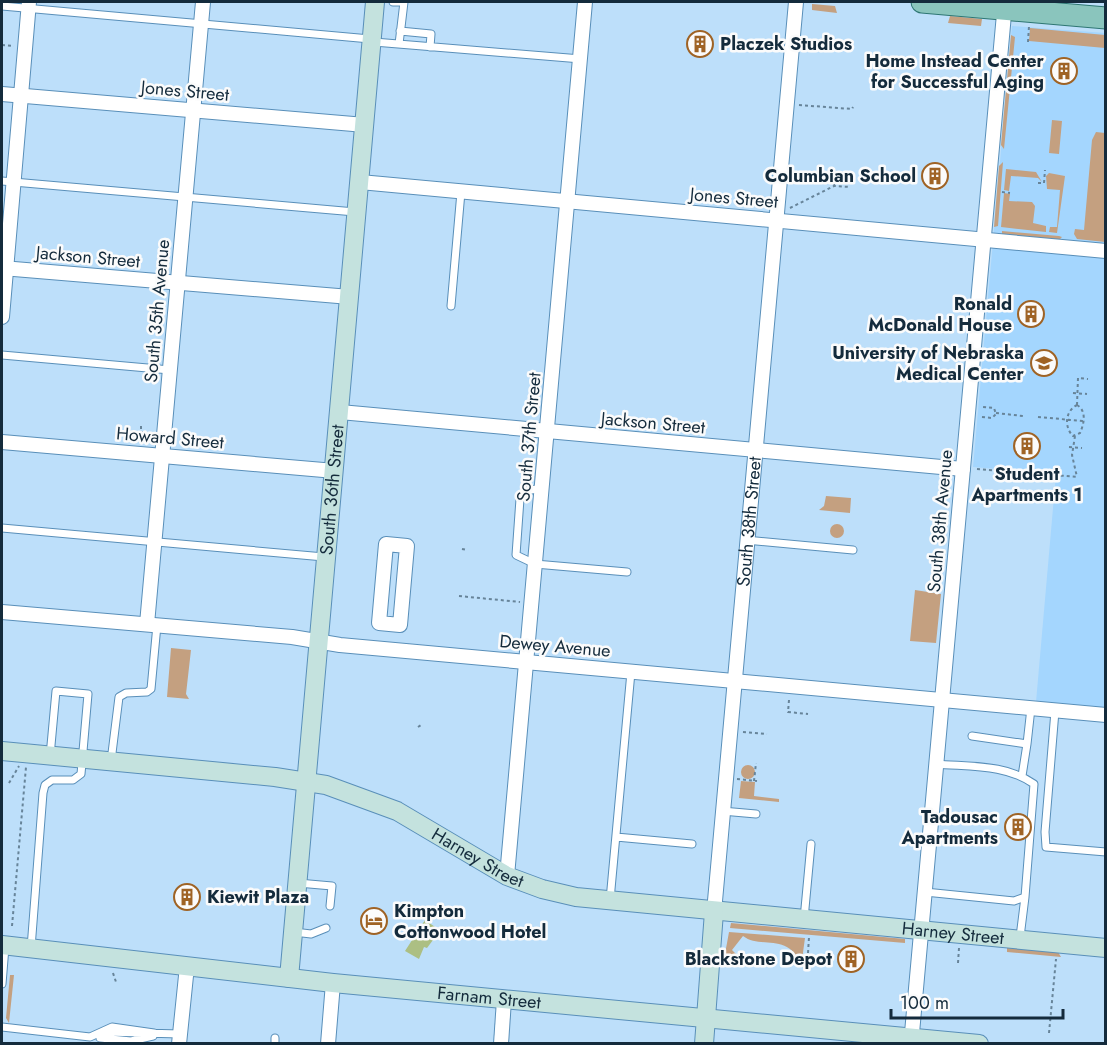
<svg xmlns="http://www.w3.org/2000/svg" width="1107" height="1045" viewBox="0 0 1107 1045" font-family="Jost,sans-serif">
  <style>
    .built { fill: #a4d6fe }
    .green { fill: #c4a080 }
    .water { fill: #acbf83 }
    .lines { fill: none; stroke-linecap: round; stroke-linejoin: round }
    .lane-casing { stroke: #598fb9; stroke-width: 9 }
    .street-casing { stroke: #598fb9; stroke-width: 16 }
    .secondary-casing { stroke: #598fb9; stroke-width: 20 }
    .primary-casing { stroke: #2e7673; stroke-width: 23 }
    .path { stroke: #678499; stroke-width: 2; stroke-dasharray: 3 3; stroke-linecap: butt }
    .lane { stroke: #fff; stroke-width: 7 }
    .street { stroke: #fff; stroke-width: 14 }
    .secondary { stroke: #c4e2de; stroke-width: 18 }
    .primary { stroke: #8ac5bd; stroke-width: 21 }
    .labels { text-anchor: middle; stroke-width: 5; stroke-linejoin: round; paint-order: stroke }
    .poi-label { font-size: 18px; font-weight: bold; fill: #142b3c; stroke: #fbfbfb; text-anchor: end }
    .street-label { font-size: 18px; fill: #142b3c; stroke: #fbfbfb }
  </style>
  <rect width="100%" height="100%" fill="#bddffa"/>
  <!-- built -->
  <path class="built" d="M 1012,26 L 1105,33 L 1105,708 L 1036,702 L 1056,474 L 973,467 Z"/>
  <!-- green -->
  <path class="green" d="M 812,4 L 835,6 L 837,13 L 812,10 Z
    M 950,16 L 982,19 L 981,26 L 948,23 Z
    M 1030,28 L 1105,35 L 1105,48 L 1029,41 Z
    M 1011,35 L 1015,37 L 1004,149 L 1001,145 Z
    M 1052,120 L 1062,121 L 1059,154 L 1049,153 Z
    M 1096,132 L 1105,133 L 1105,242 L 1077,239 L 1074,234 L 1075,229 L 1084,230 L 1092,140 Z
    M 1003,162 L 998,226 L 994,227 L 999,166 Z
    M 1006,169 L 1036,172 L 1042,182 L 1038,178 L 1011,176 L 1009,191 L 1004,190 Z
    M 1049,173 L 1065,176 L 1057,233 L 1049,232 L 1050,227 L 1057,227 L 1060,190 L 1047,189 L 1046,176 Z
    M 1004,193 L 1010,194 L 1009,201 L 1032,202 L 1035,206 L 1033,223 L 1046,226 L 1046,232 L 1001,227 Z
    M 1002,231 L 1059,236 L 1062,237 L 1059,240 L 1002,235 Z
    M 826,496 L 851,498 L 850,513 L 819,510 L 824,506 Z
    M830 531a7 7 0 1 1 14 0a7 7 0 1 1-14 0Z
    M 915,590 L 941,594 L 936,643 L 910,641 Z
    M 171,648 L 191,650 L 186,694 L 189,699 L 167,697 Z
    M741 772a7 7 0 1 1 14 0a7 7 0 1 1-14 0Z
    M 741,781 L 755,782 L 754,796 L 779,799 L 779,802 L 739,798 Z
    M 731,923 L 905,939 L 905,943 L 730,928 Z
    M 729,932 L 805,938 L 801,967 C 790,931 761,950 743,936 L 732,950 L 738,956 L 725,954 Z
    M 1007,948 L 1058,952 L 1061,957 L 1007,952 Z
    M 10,975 L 14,975 L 9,1023 L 6,1018 Z"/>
  <!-- water -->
  <path class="water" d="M 425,920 L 438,929 L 430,938 L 433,940 L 427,948 L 424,947 L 419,959 L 405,951 Z"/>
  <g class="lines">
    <defs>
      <path id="lane" d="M 393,2 L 404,2 L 399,44
        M 2,6 L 370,39
        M 400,31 L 431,34 L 430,47
        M 374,42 L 581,59
        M 2,181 L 355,212
        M 451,306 L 461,192
        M 2,355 L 170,370
        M 542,488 L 526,491 L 520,499 L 516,555 L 535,564 L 627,572
        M 2,528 L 324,557
        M 746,540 L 853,550
        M 1055,711 L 1045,832 L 1046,847 L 1106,852
        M 972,736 L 1027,744 L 1022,776
        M 1027,744 L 1031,708
        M 111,761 L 119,697 L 126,693 L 147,692 L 151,689 L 157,625
        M 722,811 L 756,814
        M 616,837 L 692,844
        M 298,883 L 332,886 L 330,906
        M 925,892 L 1014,901 L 1025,897 L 1034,784 C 1006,764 970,767 936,764
        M 610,900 L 631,672
        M 804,919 L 811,844
        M 294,932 L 311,934 L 326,928
        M 1020,937 L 1025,897
        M 31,948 L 43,793 L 45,785 L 52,780 L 73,780 L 81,774 L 88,694 L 56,691 L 50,756
        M 2,984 L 5,947
        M 2,1027 L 90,1037 L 112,1027 L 154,1033
        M 105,1032 L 180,1034
        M 100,1038 L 131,1041 L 153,1036
        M 275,1044 L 275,1038"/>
      <g id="street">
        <path d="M 2,94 L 365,125"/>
        <path d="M 360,182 L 1106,251"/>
        <path d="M 2,268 L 350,297"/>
        <path d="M 2,317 L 29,2"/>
        <path d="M 340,412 L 963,469"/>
        <path d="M 2,442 L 335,471"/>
        <path d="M 386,544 L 407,546 L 400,625 L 379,623 Z"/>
        <path d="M 2,612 L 292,637 L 340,645 L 1106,715"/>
        <path d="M 147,624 L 203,2"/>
        <path d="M 507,876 L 585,2"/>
        <path id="s1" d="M 714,912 L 796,2"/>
        <path d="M 179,1044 L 187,966"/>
        <path d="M 328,1044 L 333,983"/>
        <path d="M 501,1044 L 504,1000"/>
        <path d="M 911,1044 L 1005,3"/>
      </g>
      <g id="secondary">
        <path id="s2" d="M 2,751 L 275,777 L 326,785 L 397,811 L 507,876 L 542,889 L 576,897 L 1106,948"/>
        <path id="s3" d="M 2,945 L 333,983 L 979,1044"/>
        <path id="s4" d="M 289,978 L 375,2"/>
        <path d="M 704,1044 L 714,912"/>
      </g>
      <path id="primary" d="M 922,2 L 1106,18"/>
    </defs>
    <!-- lane casing -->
    <use href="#lane" class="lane-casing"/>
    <!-- street casing -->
    <use href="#street" class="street-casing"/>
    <!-- secondary casing -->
    <use href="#secondary" class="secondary-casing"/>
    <!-- primary casing -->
    <use href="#primary" class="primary-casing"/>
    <!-- path -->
    <path class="path" d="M 1028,42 L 1029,26
      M 2,45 L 14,46
      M 799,105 L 852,109 L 853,107
      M 1106,105 L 1106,114
      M 1038,183 L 1044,183 L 1045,170
      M 834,186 L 835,174
      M 1002,192 L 1010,193
      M 790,208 L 834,186 L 850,187
      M 1073,393 L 1087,394
      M 1077,405 C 1087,411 1084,424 1080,433 L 1073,436 C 1064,427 1065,411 1077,405 Z
      M 1077,405 L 1078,378 L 1088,379
      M 996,413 L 1023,416
      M 982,417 L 992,418 L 996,414 L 994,408 L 983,407
      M 1038,417 L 1083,421
      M 141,426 L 141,431 L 150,441
      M 1075,436 L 1072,455 L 1077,477
      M 1069,447 L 1082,448
      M 977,469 L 1078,477
      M 462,549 L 467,550
      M 459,596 L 520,602
      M 789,700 L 788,712 L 808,714
      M 418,727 L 421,725
      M 743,732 L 767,734
      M 737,779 L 757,781
      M 754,781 L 756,763
      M 9,783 L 19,766
      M 12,926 L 26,767
      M 808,953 L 809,937
      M 958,963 L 959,948
      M 113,973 L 116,982
      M 1049,1033 L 1056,959"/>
    <!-- lane -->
    <use href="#lane" class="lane"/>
    <!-- street -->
    <use href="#street" class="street"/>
    <!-- secondary -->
    <use href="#secondary" class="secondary"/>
    <!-- primary -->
    <use href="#primary" class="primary"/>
  </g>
  <!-- icons -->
  <defs>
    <symbol id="building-ring" viewBox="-11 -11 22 22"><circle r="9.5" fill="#fbfbfb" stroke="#9f6325" stroke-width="1.5"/><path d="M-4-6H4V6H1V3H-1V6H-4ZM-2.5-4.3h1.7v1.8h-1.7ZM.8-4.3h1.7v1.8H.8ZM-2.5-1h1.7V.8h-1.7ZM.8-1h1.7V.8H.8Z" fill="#9f6325"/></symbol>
    <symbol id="university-ring" viewBox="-11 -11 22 22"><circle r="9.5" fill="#fbfbfb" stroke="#9f6325" stroke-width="1.5"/><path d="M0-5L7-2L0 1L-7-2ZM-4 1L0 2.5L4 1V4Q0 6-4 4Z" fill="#9f6325"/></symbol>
    <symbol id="hotel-ring" viewBox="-11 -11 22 22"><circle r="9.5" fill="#fbfbfb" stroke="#9f6325" stroke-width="1.5"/><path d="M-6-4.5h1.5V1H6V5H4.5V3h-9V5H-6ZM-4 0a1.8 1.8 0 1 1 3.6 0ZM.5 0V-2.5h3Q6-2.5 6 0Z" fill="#9f6325"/></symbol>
  </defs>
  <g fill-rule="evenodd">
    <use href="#building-ring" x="685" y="29" width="30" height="30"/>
    <use href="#building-ring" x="1049" y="56" width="30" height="30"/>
    <use href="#building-ring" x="920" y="161" width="30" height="30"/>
    <use href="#building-ring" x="1016" y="299" width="30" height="30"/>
    <use href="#university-ring" x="1029" y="348" width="30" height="30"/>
    <use href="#building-ring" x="1012" y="431" width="30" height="30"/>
    <use href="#building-ring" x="1003" y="812" width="30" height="30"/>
    <use href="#building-ring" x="172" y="882" width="30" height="30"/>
    <use href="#hotel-ring" x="359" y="906" width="30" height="30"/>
    <use href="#building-ring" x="836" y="944" width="30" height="30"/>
  </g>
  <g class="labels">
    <!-- poi labels -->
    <g class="poi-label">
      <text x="720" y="50" text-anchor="start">Placzek Studios</text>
      <text x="1044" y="67">Home Instead Center<tspan x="1044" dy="21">for Successful Aging</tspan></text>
      <text x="916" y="182">Columbian School</text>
      <text x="1012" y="310">Ronald<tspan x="1012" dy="21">McDonald House</tspan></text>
      <text x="1024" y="359">University of Nebraska<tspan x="1024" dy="21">Medical Center</tspan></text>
      <text x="1027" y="480" text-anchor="middle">Student<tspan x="1027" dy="21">Apartments 1</tspan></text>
      <text x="998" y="823">Tadousac<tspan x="998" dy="21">Apartments</tspan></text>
      <text x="207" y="903" text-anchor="start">Kiewit Plaza</text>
      <text x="394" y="917" text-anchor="start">Kimpton<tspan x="394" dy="21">Cottonwood Hotel</tspan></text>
      <text x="832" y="965">Blackstone Depot</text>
    </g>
    <!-- street labels -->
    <g class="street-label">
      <text transform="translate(185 91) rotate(5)" y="6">Jones Street</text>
      <text transform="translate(734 198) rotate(5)" y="6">Jones Street</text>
      <text transform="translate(88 257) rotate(5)" y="6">Jackson Street</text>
      <text transform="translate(157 311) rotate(-85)" y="6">South 35th Avenue</text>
      <text transform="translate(653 423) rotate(5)" y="6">Jackson Street</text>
      <text transform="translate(529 437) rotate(-85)" y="6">South 37th Street</text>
      <text transform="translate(170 438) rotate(5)" y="6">Howard Street</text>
      <text dy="6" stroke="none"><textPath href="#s4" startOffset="490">South 36th Street</textPath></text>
      <text transform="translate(940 521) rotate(-85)" y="6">South 38th Avenue</text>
      <text dy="6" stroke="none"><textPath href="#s1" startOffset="392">South 38th Street</textPath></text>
      <text transform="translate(555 646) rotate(5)" y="6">Dewey Avenue</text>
      <text dy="6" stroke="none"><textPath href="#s2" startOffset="495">Harney Street</textPath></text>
      <text dy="6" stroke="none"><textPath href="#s2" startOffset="980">Harney Street</textPath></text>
      <text dy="6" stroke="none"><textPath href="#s3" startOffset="490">Farnam Street</textPath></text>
    </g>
  </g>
  <!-- border -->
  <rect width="1107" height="1045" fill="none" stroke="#142b3c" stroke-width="6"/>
  <!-- scale -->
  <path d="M891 1009v9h172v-9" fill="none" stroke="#142b3c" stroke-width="3"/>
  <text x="900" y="1009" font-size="18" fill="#142b3c" stroke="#fbfbfb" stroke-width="4.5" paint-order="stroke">100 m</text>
</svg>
